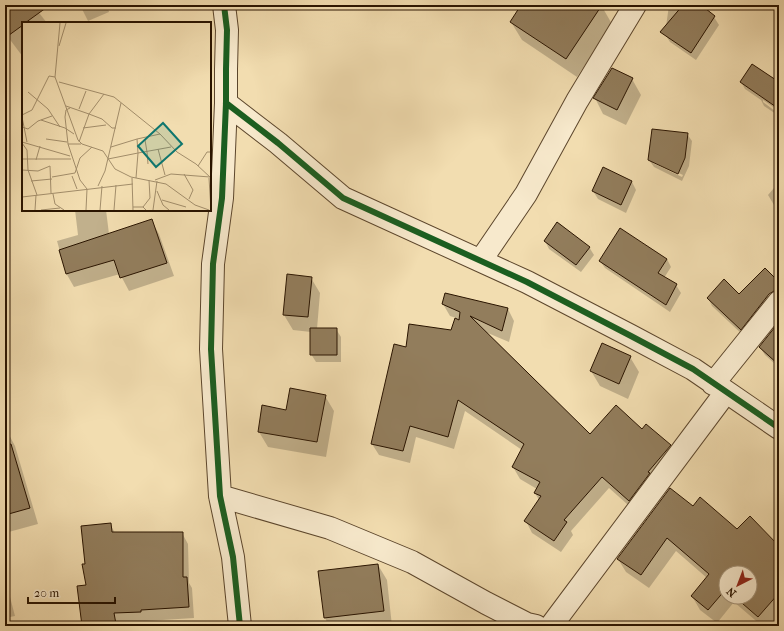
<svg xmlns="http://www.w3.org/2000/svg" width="784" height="631" viewBox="0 0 784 631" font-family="'IM FELL French Canon',serif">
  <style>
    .shadow { fill: #0003; fill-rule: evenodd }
    .building { fill: #927d5c; stroke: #2a1400 }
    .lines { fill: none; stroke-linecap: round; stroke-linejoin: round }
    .minor-casing { stroke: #5c462c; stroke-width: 24 }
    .minor { stroke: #f7e9cc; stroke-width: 22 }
    .cycleway-casing { stroke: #f7e9cc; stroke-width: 8 }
    .cycleway { stroke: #1b5e20; stroke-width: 6 }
    .inset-road { fill: none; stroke: #a28d6a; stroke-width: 1 }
    .view { fill: #0f766e; fill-opacity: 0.15; stroke: #0f766e; stroke-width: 2 }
    .inset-edge { fill: none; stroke: #2a1400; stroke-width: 2 }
  </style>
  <rect width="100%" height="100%" fill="#f2ddb0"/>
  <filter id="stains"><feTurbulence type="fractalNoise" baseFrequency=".005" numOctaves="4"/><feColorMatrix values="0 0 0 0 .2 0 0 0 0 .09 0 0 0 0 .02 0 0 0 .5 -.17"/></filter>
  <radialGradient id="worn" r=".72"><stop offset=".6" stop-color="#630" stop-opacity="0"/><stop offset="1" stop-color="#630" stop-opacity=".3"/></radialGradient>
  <!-- shadow -->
  <path class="shadow" d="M 5,5 L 33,5 L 47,23 L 23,23 L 23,57 L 5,33 Z
    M 80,5 L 107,5 L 109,12 L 88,21 Z
    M 512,5 L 601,5 L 612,24 L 577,77 L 522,40 L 511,22 L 519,10 Z
    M 669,5 L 700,5 L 714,17 L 719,25 L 696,60 L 670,42 L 665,34 Z
    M 632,79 L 641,95 L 626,125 L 603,114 L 595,98 Z
    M 741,82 L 779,83 L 779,111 L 763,100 L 763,102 L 779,114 L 779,116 L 764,106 L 761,100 L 745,89 Z
    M 687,134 L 692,141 L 689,166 L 682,181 L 654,167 L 649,160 ZM 653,161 L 683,175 L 682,177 L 653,163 Z
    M 604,169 L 632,182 L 636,190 L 626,213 L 598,199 L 593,191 Z
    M 21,170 L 23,170 L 23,179 Z
    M 779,182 L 779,212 L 777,210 L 768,195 Z
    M 75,210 L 106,210 L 109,234 L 151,220 L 159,234 L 174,276 L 129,291 L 120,274 L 74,287 L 66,273 L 57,241 L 78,235 Z
    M 545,241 L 589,247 L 594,255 L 581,272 L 549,249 Z
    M 667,259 L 671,267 L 664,278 L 676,285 L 681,293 L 670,312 L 605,268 L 600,261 Z
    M 311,278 L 320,293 L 317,329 L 336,329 L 341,337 L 341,362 L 316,362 L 311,354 L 311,332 L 293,330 L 284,315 Z
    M 752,282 L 768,295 L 772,303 L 745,337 L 712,306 L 708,298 L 739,295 Z
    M 443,304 L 508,309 L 514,321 L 509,342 L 483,331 L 590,436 L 642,430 L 670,446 L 677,458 L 636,512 L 609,488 L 571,531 L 573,535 L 561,552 L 532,533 L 526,521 L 539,500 L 535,493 L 537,489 L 520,479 L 513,467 L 522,450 L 465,411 L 454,449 L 416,437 L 410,463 L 379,455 L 372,444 L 407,348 L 452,331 L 456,318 L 450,316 Z
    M 779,324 L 779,359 L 775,364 L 765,355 L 760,347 Z
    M 630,357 L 639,372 L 628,399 L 600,386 L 591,371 Z
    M 325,396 L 334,411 L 326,457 L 268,447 L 259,432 L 287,411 Z
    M 5,431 L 7,431 L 15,446 L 38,524 L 5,533 Z
    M 693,507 L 737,530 L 776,544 L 779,541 L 779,615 L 769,626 L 762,626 L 734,602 L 717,623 L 700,610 L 692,596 L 707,578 L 676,551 L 649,588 L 626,572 L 618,559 ZM 726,573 L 750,573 L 750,597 L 726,597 Z
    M 110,524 L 115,533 L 182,533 L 188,544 L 189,583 L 192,588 L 194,618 L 147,621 L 147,622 L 120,623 L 120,626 L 83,626 L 87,586 L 86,564 Z
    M 378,565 L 387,580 L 392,626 L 329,626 L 325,618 Z
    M 5,578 L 15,616 L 5,618 L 5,597 L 7,605 L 9,605 L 5,589 Z"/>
  <!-- building -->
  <path class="building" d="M 5,5 L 50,5 L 25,23 L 23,23 L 23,25 L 5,38 Z
    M 521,5 L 602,5 L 566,59 L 510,22 Z
    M 683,5 L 701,5 L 715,16 L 691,53 L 660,32 Z
    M 752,64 L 779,82 L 779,109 L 740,82 Z
    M 612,68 L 633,78 L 617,110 L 593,98 Z
    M 652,129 L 688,133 L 685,158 L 678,174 L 648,160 Z
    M 603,167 L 632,181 L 621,205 L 592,191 Z
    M 152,219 L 167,263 L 120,278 L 114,260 L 66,274 L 59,250 Z
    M 557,222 L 590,247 L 576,265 L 544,241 Z
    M 620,228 L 667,259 L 658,273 L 677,284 L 666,305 L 599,261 Z
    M 765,268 L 779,282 L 779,290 L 774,291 L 769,294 L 741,330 L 707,298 L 724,279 L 739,294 Z
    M 287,274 L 312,277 L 308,317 L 283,315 Z
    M 445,293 L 508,308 L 502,331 L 470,316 L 590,434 L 616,405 L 642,429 L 646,424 L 671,445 L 648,472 L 650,473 L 629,501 L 602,477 L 564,520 L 567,522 L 554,541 L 524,521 L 541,496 L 534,493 L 540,482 L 512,467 L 524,444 L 458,400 L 448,437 L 410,426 L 403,451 L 371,444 L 394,344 L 406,347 L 409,324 L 451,330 L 455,318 L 459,320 L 460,312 L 442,304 Z
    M 779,322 L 779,365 L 759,347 Z
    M 310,328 L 337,328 L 337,355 L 310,355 Z
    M 602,343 L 631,356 L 619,384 L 590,371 Z
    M 290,388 L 326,395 L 317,442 L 258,432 L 262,405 L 286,410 Z
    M 11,444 L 30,508 L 5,515 L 5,445 Z
    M 670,488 L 693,506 L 700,497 L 737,529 L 750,516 L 779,546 L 779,593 L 758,617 L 735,597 L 750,597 L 750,573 L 726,573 L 726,589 L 708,610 L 691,596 L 709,574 L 667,538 L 641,575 L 617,559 Z
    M 111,523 L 112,532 L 183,532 L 183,577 L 187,577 L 189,607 L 141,610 L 141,612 L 114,613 L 116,624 L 99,626 L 82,626 L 77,586 L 86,585 L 82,564 L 85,564 L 81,526 Z
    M 378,564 L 384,611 L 324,618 L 318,571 Z"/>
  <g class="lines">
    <defs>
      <path id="minor" d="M 224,5 L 227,30 L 226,69 L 226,103 L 222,198 L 213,264 L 211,349 L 220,496 L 233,557 L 240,626
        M 226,103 L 278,143 L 343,198 L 527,282 L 631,336 L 693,369 L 779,428
        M 481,260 L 526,194 L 577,101 L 635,5
        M 713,384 L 779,302
        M 220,496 L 330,528 L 412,562 L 486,603 L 527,624 L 536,626
        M 551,626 L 726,392"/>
    </defs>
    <!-- minor casing -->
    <use href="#minor" class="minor-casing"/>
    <!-- minor -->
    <use href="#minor" class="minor"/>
    <defs>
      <path id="cycleway" d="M 224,5 L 227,30 L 226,69 L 226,103 L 222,198 L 213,264 L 211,349 L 220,496 L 233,557 L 240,626
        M 226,103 L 278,143 L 343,198 L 527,282 L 631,336 L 693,369 L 779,428"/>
    </defs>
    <!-- cycleway casing -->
    <use href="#cycleway" class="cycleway-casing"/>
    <!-- cycleway -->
    <use href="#cycleway" class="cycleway"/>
  </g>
  <!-- overview -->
  <g transform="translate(22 22)">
    <rect width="189" height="189" fill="#f2ddb0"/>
    <path class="inset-road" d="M 38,1 L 33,55 L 56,118 L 60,122 L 81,129 L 93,147 L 109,155 L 144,162 L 173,183 L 187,188M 37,24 L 44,1M 37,60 L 92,75 L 138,112 L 155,130 L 174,142 L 189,156M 6,70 L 26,87 L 38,105M 44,84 L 67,92 L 82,72M 48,86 L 44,88 L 43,95 L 46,122 L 58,158 L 65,167 L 64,188M 57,87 L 64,69M 0,93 L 10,88 L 27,54 L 33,55M 0,95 L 5,120M 19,98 L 43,106 L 52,112M 0,105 L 6,107 L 16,99 L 30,94M 61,106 L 84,103M 24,117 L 45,120M 123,118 L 125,130M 0,120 L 48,134M 57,120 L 67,92 L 80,97 L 90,106 L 94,106M 0,121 L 5,128 L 6,148 L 15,173M 46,122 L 59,122M 89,125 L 115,117M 136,127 L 143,153M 125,130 L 126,142M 0,137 L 49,137M 86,137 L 116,131 L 115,117 L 138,112M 14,138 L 18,124M 176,144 L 185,130 L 189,130M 0,148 L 16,149 L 28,144 L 29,171M 162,152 L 171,168 L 167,177M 50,154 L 55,167M 30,155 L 53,151 L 58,136 L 70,125M 110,156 L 111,188M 114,156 L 116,131 L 149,125M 187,156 L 189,188M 133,158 L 149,152 L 188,155M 9,159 L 30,157M 76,164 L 83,149 L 99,81M 135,169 L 141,183 L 147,188M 31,172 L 33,182 L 42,188M 0,175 L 111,162M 140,178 L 164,185M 111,185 L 121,185 L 124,188M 121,185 L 128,176 L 127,158M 13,188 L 14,173M 19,188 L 38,186M 78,188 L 80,164M 92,188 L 94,163M 131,188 L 135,159"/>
    <path class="view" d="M 141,101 L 160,122 L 134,145 L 116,124 Z"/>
    <rect width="189" height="189" class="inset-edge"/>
  </g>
  <!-- margin -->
  <rect width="784" height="631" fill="none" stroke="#f2ddb0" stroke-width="20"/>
  <rect x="6" y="6" width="772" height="619" fill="none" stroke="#2a1400" stroke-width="2"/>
  <rect x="10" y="10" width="764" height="611" fill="none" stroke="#2a1400"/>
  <!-- north arrow -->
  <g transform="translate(738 585) rotate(222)"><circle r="19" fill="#f7e9cc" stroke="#a5947a"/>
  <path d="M0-3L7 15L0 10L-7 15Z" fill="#8f2418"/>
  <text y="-6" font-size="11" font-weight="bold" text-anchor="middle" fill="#2a1400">N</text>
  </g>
  <!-- scale -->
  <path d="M28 597v6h87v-6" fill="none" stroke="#2a1400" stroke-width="2"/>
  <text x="34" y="597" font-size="12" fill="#2a1400" stroke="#f7e9cc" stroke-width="3" paint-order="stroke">20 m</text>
  <rect width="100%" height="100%" filter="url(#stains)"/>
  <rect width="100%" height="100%" fill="url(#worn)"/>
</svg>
